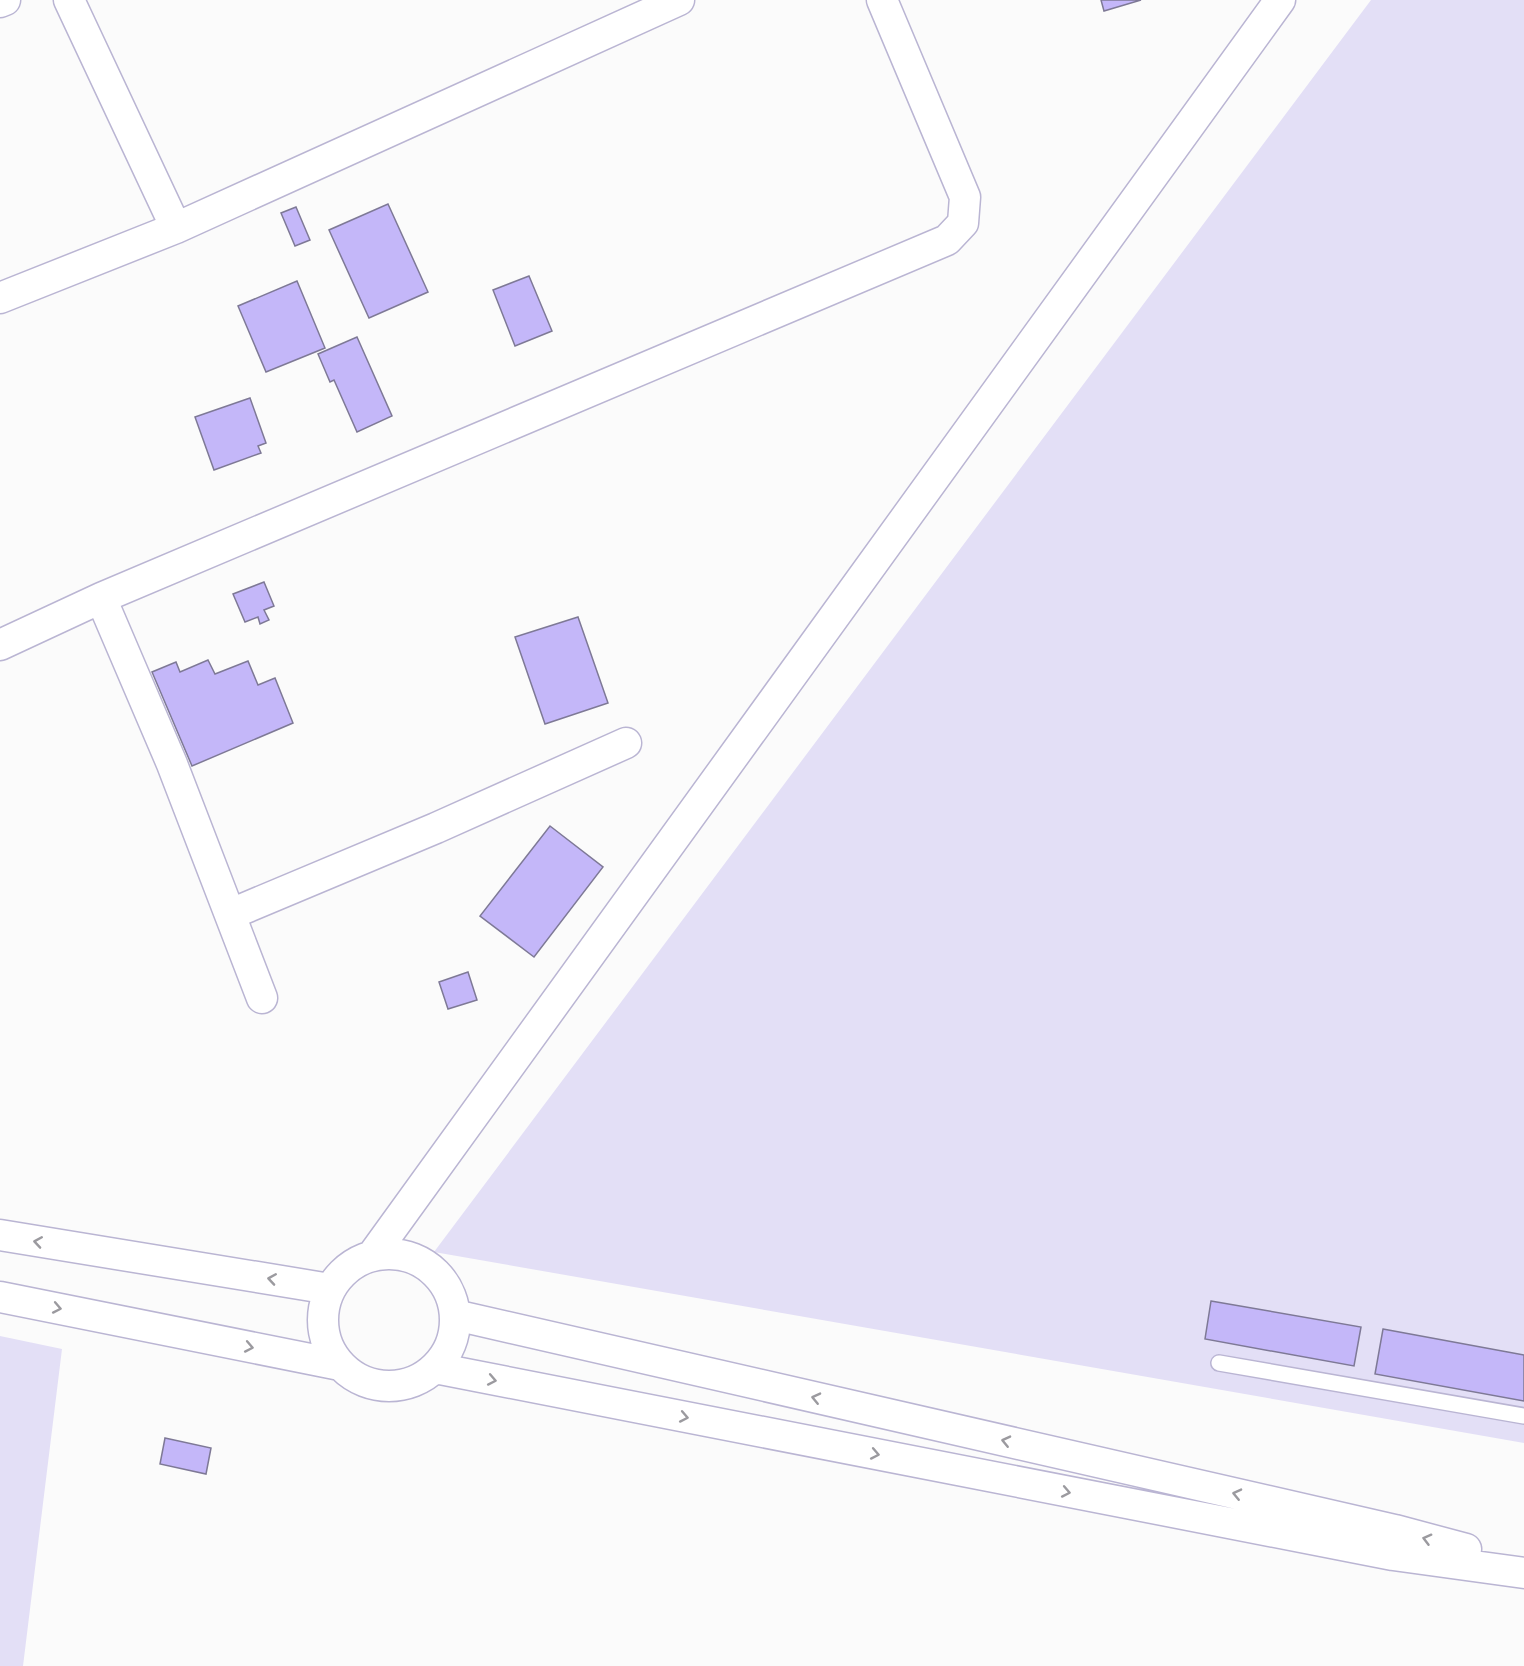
<svg xmlns="http://www.w3.org/2000/svg" width="1524" height="1666" viewBox="0 0 1524 1666" font-family="Helvetica,sans-serif">
  <style>
    .green { fill: #e3dff6 }
    .building { fill: #c4b7f9; stroke: #7e7996; stroke-width: 1.5 }
    .lines { fill: none; stroke-linecap: round; stroke-linejoin: round }
    .service-casing { stroke: #bab5d3; stroke-width: 18 }
    .minor-casing { stroke: #bab5d3; stroke-width: 33 }
    .service { stroke: #fff; stroke-width: 15 }
    .minor { stroke: #fff; stroke-width: 30 }
    .oneway { stroke: #9b9a9f }
  </style>
  <rect width="100%" height="100%" fill="#fbfbfb"/>
  <!-- green -->
  <path class="green" d="M 1371,0 L 1524,0 L 1524,1443 L 434,1252 Z
    M 0,1336 L 62,1349 L 23,1666 L 0,1666 Z"/>
  <!-- building -->
  <path class="building" d="M 1101,0 L 1141,0 L 1104,11 Z
    M 388,204 L 428,292 L 369,318 L 329,230 Z
    M 296,207 L 310,240 L 295,246 L 281,213 Z
    M 529,276 L 552,331 L 515,346 L 493,290 Z
    M 297,281 L 325,348 L 266,372 L 238,306 Z
    M 357,337 L 392,416 L 357,432 L 334,380 L 330,382 L 318,354 Z
    M 250,398 L 266,443 L 258,446 L 261,453 L 214,470 L 195,417 Z
    M 264,582 L 274,606 L 264,610 L 269,620 L 260,624 L 258,617 L 245,622 L 233,594 Z
    M 578,617 L 608,703 L 545,724 L 515,637 Z
    M 208,660 L 215,674 L 248,661 L 258,685 L 275,678 L 293,723 L 192,766 L 152,672 L 176,662 L 180,672 Z
    M 550,826 L 603,867 L 534,957 L 480,916 Z
    M 468,972 L 477,1000 L 448,1009 L 439,982 Z
    M 1211,1301 L 1361,1327 L 1354,1366 L 1205,1339 Z
    M 1383,1329 L 1524,1355 L 1524,1401 L 1375,1374 Z
    M 165,1438 L 211,1448 L 206,1474 L 160,1464 Z"/>
  <g class="lines">
    <defs>
      <path id="service" d="M 1219,1363 L 1524,1416"/>
      <path id="minor" d="M 69,0 L 176,228
        M 0,2 L 5,0
        M 0,298 L 176,228 L 679,0
        M 101,598 L 172,764 L 262,998
        M 0,645 L 101,598 L 947,240 L 963,223 L 965,197 L 882,0
        M 231,914 L 436,828 L 626,743
        M 0,1235 L 330,1289
        M323 1320a66 66 0 1 1 132 0a66 66 0 1 1-132 0Z
        M 372,1256 L 1280,0
        M 0,1297 L 340,1365
        M 455,1315 L 1395,1530 L 1466,1549
        M 435,1368 L 1393,1555 L 1524,1573"/>
    </defs>
    <!-- service casing -->
    <use href="#service" class="service-casing"/>
    <!-- minor casing -->
    <use href="#minor" class="minor-casing"/>
    <!-- service -->
    <use href="#service" class="service"/>
    <!-- minor -->
    <use href="#minor" class="minor"/>
  </g>
  <!-- one-way arrows -->
  <defs><path id="oneway-chevron" d="M-2-3.5L2.5 0L-2 3.5" fill="none" stroke-width="1.6" stroke-linecap="round" stroke-linejoin="round" transform="scale(1.5)"/></defs>
  <g class="oneway">
    <use href="#oneway-chevron" transform="translate(38 1242) rotate(-171)"/>
    <use href="#oneway-chevron" transform="translate(272 1279) rotate(-171)"/>
    <use href="#oneway-chevron" transform="translate(57 1308) rotate(11)"/>
    <use href="#oneway-chevron" transform="translate(249 1347) rotate(11)"/>
    <use href="#oneway-chevron" transform="translate(492 1380) rotate(11)"/>
    <use href="#oneway-chevron" transform="translate(816 1398) rotate(-167)"/>
    <use href="#oneway-chevron" transform="translate(684 1417) rotate(11)"/>
    <use href="#oneway-chevron" transform="translate(1006 1441) rotate(-167)"/>
    <use href="#oneway-chevron" transform="translate(875 1454) rotate(11)"/>
    <use href="#oneway-chevron" transform="translate(1066 1492) rotate(11)"/>
    <use href="#oneway-chevron" transform="translate(1237 1494) rotate(-167)"/>
    <use href="#oneway-chevron" transform="translate(1427 1539) rotate(-165)"/>
  </g>
</svg>
